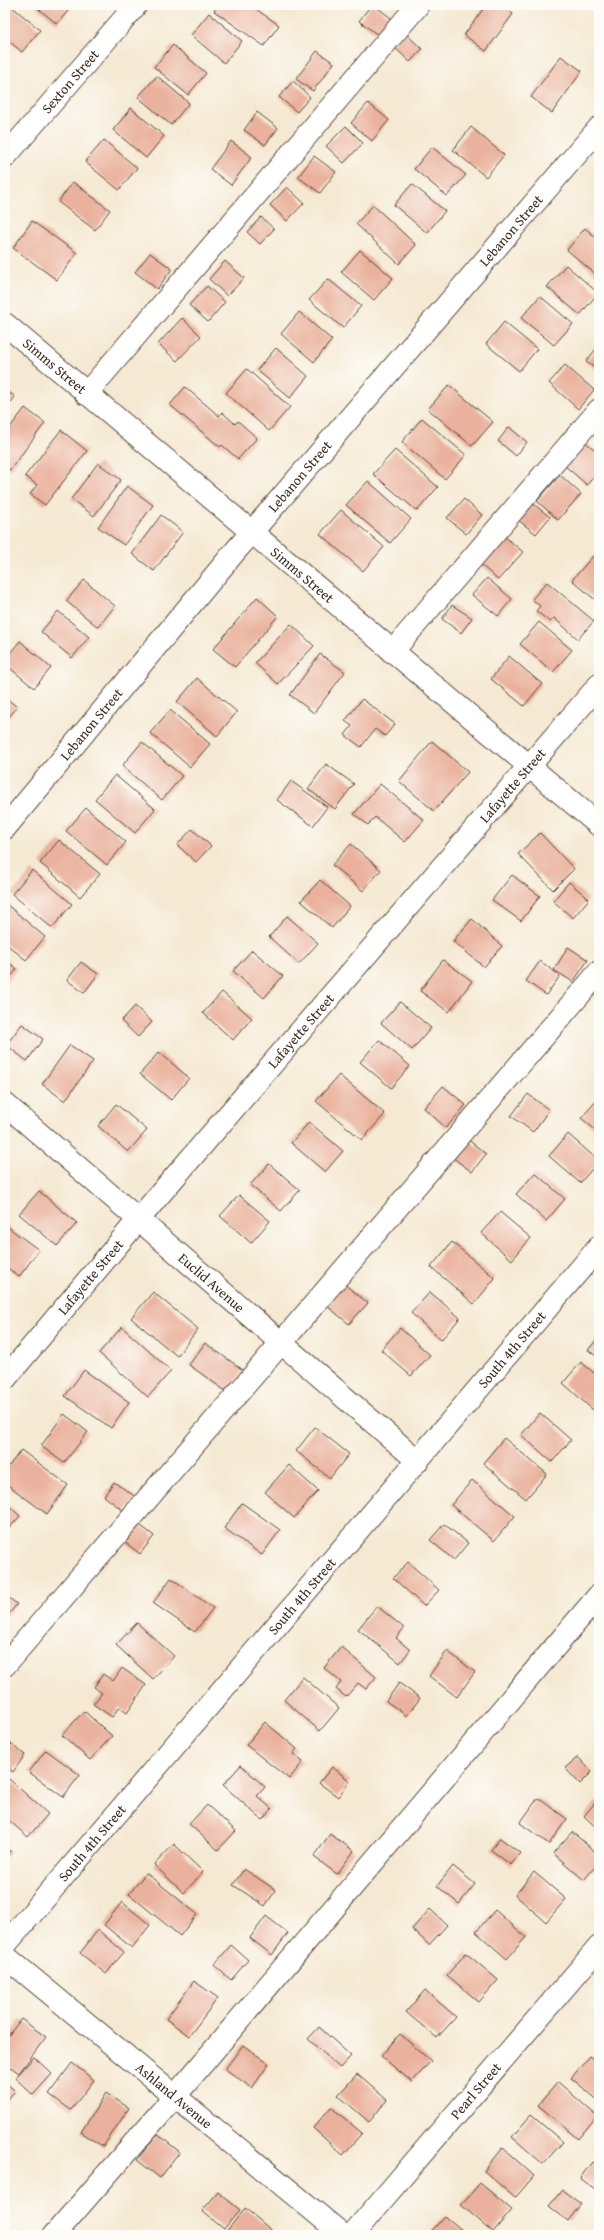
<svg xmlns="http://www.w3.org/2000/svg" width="604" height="2240" viewBox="0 0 604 2240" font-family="'Gentium Book Plus',serif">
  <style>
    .building { fill: #eab29e }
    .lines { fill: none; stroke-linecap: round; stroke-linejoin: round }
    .minor-casing { stroke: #574739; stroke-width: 24 }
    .minor { stroke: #fff; stroke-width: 22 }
    .labels { text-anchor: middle; stroke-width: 3.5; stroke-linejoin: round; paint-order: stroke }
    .street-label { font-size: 14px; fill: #3b2a1e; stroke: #fdfcf7 }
  </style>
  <rect width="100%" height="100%" fill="#fdfcf7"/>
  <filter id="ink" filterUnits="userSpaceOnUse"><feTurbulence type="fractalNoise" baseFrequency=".025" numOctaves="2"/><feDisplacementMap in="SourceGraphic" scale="8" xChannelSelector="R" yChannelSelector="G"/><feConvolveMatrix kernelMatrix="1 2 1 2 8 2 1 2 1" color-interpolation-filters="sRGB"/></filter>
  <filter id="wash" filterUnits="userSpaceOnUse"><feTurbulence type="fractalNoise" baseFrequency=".012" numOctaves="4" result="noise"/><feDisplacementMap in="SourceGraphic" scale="16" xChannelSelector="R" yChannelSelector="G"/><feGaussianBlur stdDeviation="0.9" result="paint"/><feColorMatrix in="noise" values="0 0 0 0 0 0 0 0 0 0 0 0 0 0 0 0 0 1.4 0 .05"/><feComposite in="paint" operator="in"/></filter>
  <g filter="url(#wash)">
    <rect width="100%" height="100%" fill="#f5e9d3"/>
    <g id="blocks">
      <!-- building -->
      <path class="building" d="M 5,5 L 10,5 L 40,30 L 22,52 L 5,38 Z
        M 34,5 L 73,5 L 57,24 Z
        M 218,5 L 250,5 L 279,25 L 264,46 L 214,11 Z
        M 371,5 L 374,5 L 391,18 L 378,35 L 359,21 Z
        M 486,5 L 501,5 L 513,14 L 486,51 L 464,35 Z
        M 209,13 L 242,41 L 224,63 L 191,35 Z
        M 404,32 L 422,49 L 410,62 L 392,45 Z
        M 173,45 L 206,73 L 188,95 L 154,67 Z
        M 317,51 L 334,63 L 313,91 L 296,79 Z
        M 561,56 L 582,71 L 552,113 L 531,97 Z
        M 157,76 L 189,103 L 171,125 L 138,97 Z
        M 293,81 L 310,97 L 297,112 L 279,97 Z
        M 368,103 L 389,120 L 372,141 L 351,123 Z
        M 131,108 L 164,136 L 146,158 L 113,130 Z
        M 257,112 L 278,128 L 265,145 L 244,130 Z
        M 346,126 L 363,143 L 344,163 L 326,146 Z
        M 471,127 L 504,155 L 486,177 L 453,150 Z
        M 104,140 L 137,168 L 119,190 L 85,162 Z
        M 231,141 L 252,157 L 231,185 L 210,169 Z
        M 432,147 L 466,175 L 447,196 L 414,169 Z
        M 314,156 L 336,172 L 320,193 L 298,177 Z
        M 73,182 L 110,210 L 95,230 L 58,202 Z
        M 412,184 L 445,211 L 427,233 L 394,205 Z
        M 287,187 L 304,203 L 287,221 L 270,205 Z
        M 373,205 L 416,245 L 399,264 L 356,224 Z
        M 261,217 L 274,229 L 260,244 L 247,232 Z
        M 32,221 L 77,253 L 57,280 L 13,248 Z
        M 585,228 L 599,240 L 599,277 L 567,250 Z
        M 360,250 L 393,278 L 374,300 L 341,272 Z
        M 150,253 L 172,269 L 157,289 L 135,272 Z
        M 225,261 L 244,278 L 227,296 L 209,279 Z
        M 566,265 L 598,293 L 580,315 L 547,287 Z
        M 328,279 L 361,306 L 343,328 L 309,300 Z
        M 207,286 L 225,302 L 208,322 L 189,305 Z
        M 540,296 L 573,324 L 554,345 L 521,318 Z
        M 299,312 L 332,340 L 314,362 L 281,334 Z
        M 182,318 L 201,336 L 177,361 L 158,344 Z
        M 504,322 L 537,349 L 519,371 L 486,344 Z
        M 599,345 L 599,371 L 586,362 Z
        M 276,348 L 308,376 L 290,398 L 257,370 Z
        M 565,365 L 594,390 L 578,409 L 549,383 Z
        M 247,369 L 290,407 L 269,431 L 226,393 Z
        M 449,385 L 493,422 L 472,446 L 428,409 Z
        M 185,387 L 219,416 L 222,412 L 235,424 L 238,421 L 257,438 L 238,459 L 222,445 L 220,447 L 170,405 Z
        M 5,389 L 15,397 L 5,410 Z
        M 25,408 L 45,423 L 10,470 L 5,466 L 5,434 Z
        M 422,418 L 466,455 L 445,479 L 402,442 Z
        M 509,427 L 527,442 L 516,456 L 498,441 Z
        M 61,430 L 87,451 L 45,505 L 30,494 L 37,485 L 25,476 Z
        M 584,441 L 599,453 L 599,470 L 587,485 L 564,465 Z
        M 395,450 L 438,487 L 417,511 L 373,474 Z
        M 98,463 L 121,480 L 94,516 L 71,499 Z
        M 560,475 L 581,494 L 558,520 L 537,501 Z
        M 368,481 L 411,519 L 390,543 L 346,505 Z
        M 127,486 L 153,505 L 124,545 L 98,527 Z
        M 464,499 L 482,515 L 466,534 L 447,518 Z
        M 531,502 L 550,517 L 536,534 L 517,519 Z
        M 341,510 L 384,547 L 363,571 L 320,534 Z
        M 161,515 L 183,532 L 154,571 L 132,554 Z
        M 503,535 L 523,552 L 498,580 L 479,563 Z
        M 593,556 L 599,561 L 599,603 L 572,580 Z
        M 487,578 L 512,599 L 498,616 L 472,595 Z
        M 84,580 L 115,606 L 98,627 L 66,601 Z
        M 547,582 L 594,621 L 578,639 L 554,618 L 550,622 L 536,611 L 540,606 L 532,599 Z
        M 257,597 L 278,616 L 235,667 L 213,649 Z
        M 452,605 L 472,618 L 461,633 L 442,619 Z
        M 58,611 L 89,637 L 72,658 L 41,632 Z
        M 539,622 L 572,650 L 553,672 L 520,644 Z
        M 291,624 L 314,646 L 278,684 L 255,663 Z
        M 20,641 L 51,668 L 34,688 L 5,664 L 5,659 Z
        M 320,654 L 345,672 L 314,713 L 290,695 Z
        M 509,656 L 542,684 L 524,706 L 491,679 Z
        M 197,678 L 237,712 L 217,736 L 177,702 Z
        M 5,697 L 17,707 L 5,722 Z
        M 362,699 L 395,724 L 385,736 L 375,729 L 361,747 L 345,735 L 352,726 L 345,721 Z
        M 170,710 L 210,744 L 190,767 L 150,733 Z
        M 432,741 L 468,772 L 434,811 L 399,781 Z
        M 142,742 L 182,776 L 162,800 L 122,766 Z
        M 326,764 L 354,784 L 335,809 L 308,789 Z
        M 115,775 L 155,809 L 135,833 L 95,799 Z
        M 291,781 L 327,807 L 313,826 L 277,800 Z
        M 380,784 L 424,820 L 405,842 L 375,817 L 368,825 L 354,814 Z
        M 86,808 L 126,842 L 107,865 L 66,831 Z
        M 192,829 L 211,846 L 196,862 L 177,845 Z
        M 540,833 L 574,869 L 553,890 L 518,854 Z
        M 59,840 L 100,874 L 80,897 L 40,863 Z
        M 351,844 L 381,870 L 363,891 L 332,865 Z
        M 32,870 L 72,904 L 52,928 L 12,894 Z
        M 512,875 L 540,896 L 521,921 L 492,900 Z
        M 320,880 L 350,906 L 332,928 L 301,901 Z
        M 569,882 L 589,899 L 573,918 L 553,901 Z
        M 5,903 L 45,937 L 26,960 L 5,943 Z
        M 287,916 L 318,943 L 299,964 L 269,937 Z
        M 472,919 L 502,946 L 484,967 L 453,941 Z
        M 568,947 L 588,960 L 573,982 L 554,970 Z
        M 252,950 L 283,976 L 264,998 L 233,971 Z
        M 5,959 L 17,969 L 5,984 Z
        M 443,960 L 472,981 L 449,1012 L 420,991 Z
        M 540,961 L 560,976 L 546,995 L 526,981 Z
        M 81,962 L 98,974 L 84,993 L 67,980 Z
        M 222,992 L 252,1018 L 233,1040 L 203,1013 Z
        M 400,1002 L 431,1028 L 412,1050 L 381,1023 Z
        M 135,1006 L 152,1022 L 138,1037 L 121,1021 Z
        M 22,1024 L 43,1039 L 27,1061 L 6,1045 Z
        M 379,1040 L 410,1066 L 391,1088 L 360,1062 Z
        M 70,1045 L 93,1061 L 65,1101 L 42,1084 Z
        M 159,1052 L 189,1078 L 171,1100 L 140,1074 Z
        M 339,1075 L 385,1114 L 362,1140 L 316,1101 Z
        M 443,1086 L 466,1105 L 446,1128 L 424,1108 Z
        M 528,1094 L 549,1110 L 533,1132 L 511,1116 Z
        M 599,1098 L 599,1133 L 581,1118 Z
        M 116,1104 L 147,1130 L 128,1152 L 98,1126 Z
        M 309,1122 L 343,1151 L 325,1172 L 291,1143 Z
        M 568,1134 L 599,1161 L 580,1183 L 549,1156 Z
        M 466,1138 L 486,1154 L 472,1172 L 452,1157 Z
        M 269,1164 L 300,1190 L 281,1211 L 250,1185 Z
        M 535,1173 L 565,1199 L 546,1221 L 516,1194 Z
        M 39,1191 L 77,1223 L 57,1246 L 19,1214 Z
        M 239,1195 L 270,1221 L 251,1243 L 220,1216 Z
        M 500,1212 L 531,1238 L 512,1260 L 481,1233 Z
        M 5,1225 L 39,1250 L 19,1277 L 5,1266 Z
        M 452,1242 L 495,1278 L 474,1304 L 431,1267 Z
        M 344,1284 L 368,1303 L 349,1324 L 326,1305 Z
        M 153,1292 L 198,1329 L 177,1356 L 131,1318 Z
        M 430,1292 L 460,1318 L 441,1340 L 411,1313 Z
        M 122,1327 L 171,1371 L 148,1397 L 99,1353 Z
        M 400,1328 L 430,1355 L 411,1376 L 381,1350 Z
        M 599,1337 L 599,1358 L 588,1350 Z
        M 205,1343 L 243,1370 L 227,1392 L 189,1365 Z
        M 581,1362 L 599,1377 L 599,1403 L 593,1410 L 563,1383 Z
        M 84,1370 L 129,1402 L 111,1428 L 65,1396 Z
        M 540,1413 L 571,1440 L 552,1462 L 521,1435 Z
        M 64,1414 L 88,1432 L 64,1463 L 41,1446 Z
        M 315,1427 L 349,1454 L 330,1478 L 296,1451 Z
        M 504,1438 L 547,1474 L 526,1499 L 483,1463 Z
        M 21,1450 L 68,1485 L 47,1514 L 5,1483 L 5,1471 Z
        M 289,1465 L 318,1491 L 294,1518 L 265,1492 Z
        M 472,1480 L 515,1516 L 494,1541 L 451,1505 Z
        M 114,1482 L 136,1497 L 125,1512 L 104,1496 Z
        M 5,1502 L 20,1516 L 5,1533 Z
        M 242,1503 L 280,1530 L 262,1555 L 224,1528 Z
        M 135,1521 L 154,1536 L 140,1554 L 121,1539 Z
        M 444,1524 L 468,1543 L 454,1560 L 430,1540 Z
        M 408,1562 L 439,1590 L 424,1606 L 393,1578 Z
        M 171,1578 L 213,1608 L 195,1632 L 153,1603 Z
        M 5,1595 L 17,1604 L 5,1619 Z
        M 377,1606 L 404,1628 L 396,1638 L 410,1650 L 400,1663 L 358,1629 Z
        M 137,1623 L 174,1656 L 153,1679 L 116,1645 Z
        M 341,1647 L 376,1677 L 366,1689 L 358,1683 L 346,1697 L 336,1689 L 341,1682 L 324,1668 Z
        M 447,1651 L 475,1672 L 457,1697 L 429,1676 Z
        M 122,1668 L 146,1685 L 127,1713 L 119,1707 L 112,1717 L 93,1704 L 102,1693 L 94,1687 L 103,1674 L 113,1681 Z
        M 303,1677 L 339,1708 L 320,1731 L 284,1700 Z
        M 399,1683 L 420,1698 L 407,1716 L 386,1701 Z
        M 84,1711 L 112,1736 L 90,1760 L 62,1735 Z
        M 265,1722 L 297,1749 L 293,1754 L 303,1762 L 289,1779 L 246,1745 Z
        M 7,1741 L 25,1755 L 13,1772 L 5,1766 Z
        M 46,1750 L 80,1775 L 63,1797 L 29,1772 Z
        M 578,1757 L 592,1772 L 580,1784 L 565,1768 Z
        M 241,1765 L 265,1787 L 257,1796 L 272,1809 L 262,1820 L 223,1785 Z
        M 332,1767 L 350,1781 L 338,1797 L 319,1783 Z
        M 9,1779 L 48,1814 L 28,1837 L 5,1817 L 5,1783 Z
        M 538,1798 L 567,1819 L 549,1844 L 520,1823 Z
        M 599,1798 L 599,1830 L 584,1816 Z
        M 207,1805 L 236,1831 L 218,1850 L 189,1824 Z
        M 572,1832 L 599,1855 L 599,1862 L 584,1880 L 553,1853 Z
        M 330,1834 L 354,1851 L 337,1874 L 314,1857 Z
        M 500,1838 L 520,1853 L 511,1865 L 491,1850 Z
        M 174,1844 L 203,1872 L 184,1893 L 154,1865 Z
        M 5,1848 L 11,1852 L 5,1860 Z
        M 453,1866 L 475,1884 L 459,1904 L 437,1886 Z
        M 244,1869 L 276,1890 L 265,1906 L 233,1885 Z
        M 534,1872 L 566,1899 L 546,1922 L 515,1895 Z
        M 146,1873 L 197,1914 L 180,1936 L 129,1894 Z
        M 122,1902 L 150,1925 L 132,1948 L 104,1925 Z
        M 430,1909 L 447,1925 L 429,1945 L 412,1929 Z
        M 495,1910 L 526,1937 L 507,1959 L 476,1932 Z
        M 266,1916 L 288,1933 L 272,1955 L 250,1938 Z
        M 98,1930 L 124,1952 L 106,1974 L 80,1953 Z
        M 231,1945 L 248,1960 L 231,1980 L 214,1965 Z
        M 466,1953 L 498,1980 L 479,2002 L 447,1975 Z
        M 194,1981 L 218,1998 L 189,2036 L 166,2019 Z
        M 425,1990 L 456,2017 L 437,2038 L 406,2012 Z
        M 21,2019 L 46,2037 L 19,2073 L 5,2063 L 5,2040 Z
        M 319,2027 L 351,2056 L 340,2068 L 308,2039 Z
        M 400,2034 L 431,2061 L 412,2082 L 381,2056 Z
        M 243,2045 L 269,2064 L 252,2088 L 225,2069 Z
        M 590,2056 L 599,2063 L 599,2101 L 571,2078 Z
        M 34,2057 L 52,2074 L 33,2095 L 15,2078 Z
        M 72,2063 L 94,2080 L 71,2110 L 49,2094 Z
        M 357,2074 L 387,2100 L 369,2122 L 338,2095 Z
        M 5,2082 L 15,2091 L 5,2102 Z
        M 558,2082 L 597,2116 L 578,2139 L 538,2105 Z
        M 106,2093 L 129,2108 L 103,2147 L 81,2132 Z
        M 331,2107 L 362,2133 L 343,2155 L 313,2128 Z
        M 531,2115 L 563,2142 L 543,2164 L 512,2137 Z
        M 157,2134 L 180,2152 L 160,2178 L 137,2160 Z
        M 503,2148 L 534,2176 L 515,2198 L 484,2171 Z
        M 592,2162 L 599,2167 L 599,2192 L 580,2178 Z
        M 480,2183 L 512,2210 L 493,2232 L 461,2205 Z
        M 562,2190 L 581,2204 L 568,2221 L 549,2206 Z
        M 218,2192 L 240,2210 L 224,2229 L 202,2211 Z
        M 245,2208 L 277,2235 L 229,2235 L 226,2232 Z
        M 445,2216 L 468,2235 L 428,2235 Z"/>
    </g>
  </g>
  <g filter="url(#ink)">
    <use href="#blocks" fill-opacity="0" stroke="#574739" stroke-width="1"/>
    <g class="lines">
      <defs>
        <g id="minor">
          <path id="s1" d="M 5,157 L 136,5"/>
          <path id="s2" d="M 5,324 L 599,825"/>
          <path d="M 86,394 L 418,5"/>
          <path d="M 392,652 L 599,410"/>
          <path id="s3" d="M 5,828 L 232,555 L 599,128"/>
          <path id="s4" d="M 5,1104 L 418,1461"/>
          <path id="s5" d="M 5,1379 L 160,1194 L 599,685"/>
          <path d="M 5,1665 L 599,972"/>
          <path id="s6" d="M 5,1945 L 599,1247"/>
          <path id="s7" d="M 5,1956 L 343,2235"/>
          <path d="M 54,2235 L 175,2096 L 599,1595"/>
          <path id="s8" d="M 352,2235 L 599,1947"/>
        </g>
      </defs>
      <!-- minor casing -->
      <use href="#minor" class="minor-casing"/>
      <!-- minor -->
      <use href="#minor" class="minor"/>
    </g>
  </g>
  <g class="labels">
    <!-- street labels -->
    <g class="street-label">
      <text dy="5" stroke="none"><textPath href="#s1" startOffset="100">Sexton Street</textPath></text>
      <text dy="5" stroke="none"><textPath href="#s3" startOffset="783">Lebanon Street</textPath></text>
      <text dy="5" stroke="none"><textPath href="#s2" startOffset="65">Simms Street</textPath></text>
      <text dy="5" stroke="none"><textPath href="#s3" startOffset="459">Lebanon Street</textPath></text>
      <text dy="5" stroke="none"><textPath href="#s2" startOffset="389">Simms Street</textPath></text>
      <text dy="5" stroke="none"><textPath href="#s3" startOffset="135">Lebanon Street</textPath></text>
      <text dy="5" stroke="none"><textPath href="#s5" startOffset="781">Lafayette Street</textPath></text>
      <text dy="5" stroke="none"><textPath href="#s5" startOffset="457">Lafayette Street</textPath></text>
      <text dy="5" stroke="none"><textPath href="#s5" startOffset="133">Lafayette Street</textPath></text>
      <text dy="5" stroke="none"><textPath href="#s4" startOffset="273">Euclid Avenue</textPath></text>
      <text dy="5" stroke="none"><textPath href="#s6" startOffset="782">South 4th Street</textPath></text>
      <text dy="5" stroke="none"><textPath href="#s6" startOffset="458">South 4th Street</textPath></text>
      <text dy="5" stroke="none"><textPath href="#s6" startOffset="134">South 4th Street</textPath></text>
      <text dy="5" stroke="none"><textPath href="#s8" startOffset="190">Pearl Street</textPath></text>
      <text dy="5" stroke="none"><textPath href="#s7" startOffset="219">Ashland Avenue</textPath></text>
    </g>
  </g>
  <!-- margin -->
  <rect width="604" height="2240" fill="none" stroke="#fdfcf7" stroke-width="20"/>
</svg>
